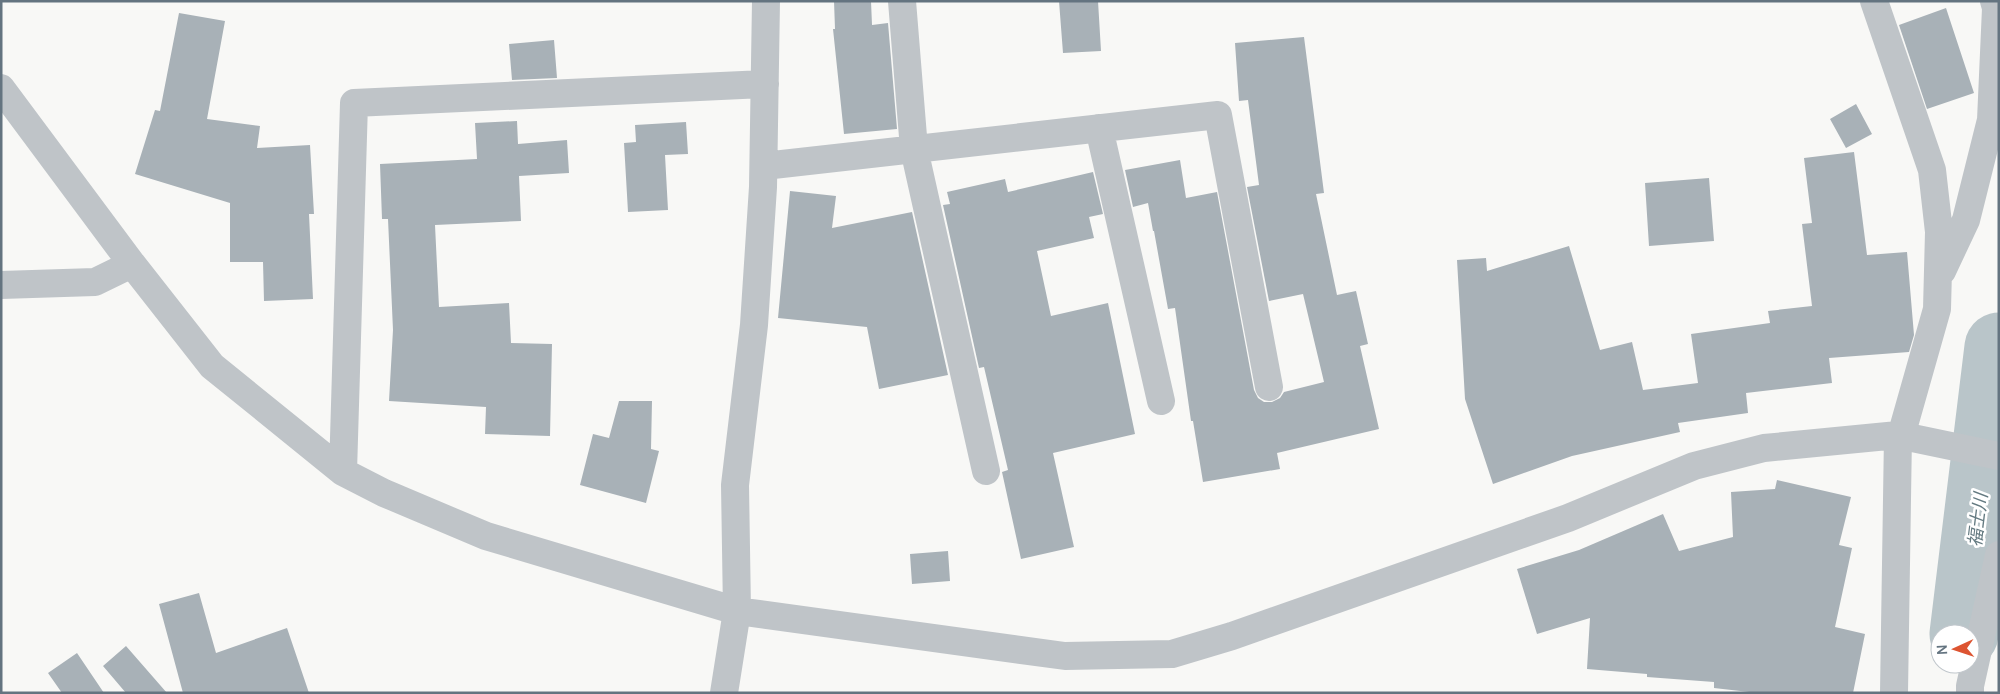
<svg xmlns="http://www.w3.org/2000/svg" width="2000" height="694" viewBox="0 0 2000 694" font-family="Manrope,'Noto Sans JP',sans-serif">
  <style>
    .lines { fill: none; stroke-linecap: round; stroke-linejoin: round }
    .river { stroke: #b9c5c9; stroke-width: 69 }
    .building { fill: #a8b1b7 }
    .minor { stroke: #bfc4c8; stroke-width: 28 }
    .labels { text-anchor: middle; stroke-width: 5; stroke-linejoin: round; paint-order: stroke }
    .water-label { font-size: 18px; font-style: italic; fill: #647a81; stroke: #fff }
  </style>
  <rect width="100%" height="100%" fill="#f8f8f6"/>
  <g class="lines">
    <!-- river -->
    <path class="river" d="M 1964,634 L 1999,347"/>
  </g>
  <!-- building -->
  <path class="building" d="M 834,1 L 871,1 L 872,25 L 888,23 L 897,129 L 844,134 L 833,29 L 835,29 Z
    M 1059,1 L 1098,1 L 1101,51 L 1063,53 Z
    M 1946,8 L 1974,93 L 1927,109 L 1899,25 Z
    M 179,13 L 225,21 L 207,119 L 260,126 L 257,148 L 310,145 L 314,214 L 309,214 L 313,299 L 264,301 L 263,262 L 230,262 L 230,203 L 135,174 L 155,110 L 160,111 Z
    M 1304,37 L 1324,193 L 1316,194 L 1337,295 L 1356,291 L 1368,344 L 1360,346 L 1379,429 L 1277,453 L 1280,469 L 1203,482 L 1193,421 L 1191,421 L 1175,308 L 1168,309 L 1154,231 L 1153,231 L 1148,203 L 1133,207 L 1125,170 L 1180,160 L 1186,198 L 1217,192 L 1254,390 L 1258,398 L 1264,402 L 1272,402 L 1280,398 L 1284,392 L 1324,382 L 1303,294 L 1269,301 L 1247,187 L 1259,185 L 1248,100 L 1239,101 L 1235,43 Z
    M 554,40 L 557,78 L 512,80 L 509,44 Z
    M 1856,104 L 1872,134 L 1846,148 L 1830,119 Z
    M 517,121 L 518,144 L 567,140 L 569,173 L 519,176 L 521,221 L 435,225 L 439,307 L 509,303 L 511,343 L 552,344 L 550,436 L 485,434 L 486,407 L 389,401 L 393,330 L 388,219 L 382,219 L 380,164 L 477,159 L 475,123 Z
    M 686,122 L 688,154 L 665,155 L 668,210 L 628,212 L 624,143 L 636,142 L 635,125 Z
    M 1854,152 L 1867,255 L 1907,252 L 1914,335 L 1909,352 L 1829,358 L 1832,383 L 1746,393 L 1748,413 L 1678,423 L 1680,432 L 1572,456 L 1493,484 L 1465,399 L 1457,260 L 1486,258 L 1487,271 L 1569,246 L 1600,350 L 1632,342 L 1643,390 L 1698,383 L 1691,334 L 1770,323 L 1768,311 L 1812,306 L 1802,224 L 1812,223 L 1804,158 Z
    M 1093,172 L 1103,214 L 1089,217 L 1094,238 L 1037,251 L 1051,316 L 1108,303 L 1135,434 L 1053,453 L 1074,547 L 1021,559 L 1002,472 L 1008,470 L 984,367 L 979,368 L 943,205 L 950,204 L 947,192 L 1005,179 L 1008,192 Z
    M 1709,178 L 1714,241 L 1649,246 L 1645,183 Z
    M 790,191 L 836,196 L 832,228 L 912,212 L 948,375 L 879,389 L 867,327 L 778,318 Z
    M 619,401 L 652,401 L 651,449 L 659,451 L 646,503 L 580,485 L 593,434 L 609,438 Z
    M 1777,480 L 1851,497 L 1839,545 L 1852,548 L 1835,627 L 1865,634 L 1853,693 L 1758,693 L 1714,688 L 1714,682 L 1647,677 L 1647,674 L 1587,669 L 1590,618 L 1537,634 L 1517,569 L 1579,550 L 1663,514 L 1679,551 L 1733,537 L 1731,492 L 1775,489 Z
    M 948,551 L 950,581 L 912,584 L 910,554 Z
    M 199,593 L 216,653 L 287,628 L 309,693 L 183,693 L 159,604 Z
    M 126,646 L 167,693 L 126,693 L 103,666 Z
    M 77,653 L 104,693 L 62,693 L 48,673 Z"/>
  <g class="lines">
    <!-- minor -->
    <path class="minor" d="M 902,1 L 914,149 L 986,471
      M 1874,1 L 1932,170 L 1939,232 L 1937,309 L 1901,436
      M 1,88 L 132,264 L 212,366 L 343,472 L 384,493 L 486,536 L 737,611 L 1065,656 L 1172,654 L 1232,636 L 1568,518 L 1694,466 L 1764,448 L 1898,435 L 1999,456
      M 1099,128 L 1161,401
      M 764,166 L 1218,115 L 1269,387
      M 1942,271 L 1966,220 L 1991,120 L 1996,8 L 1994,1
      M 1,285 L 95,282 L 132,264
      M 343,472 L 354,103 L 765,84
      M 724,693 L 737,611 L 735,485 L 754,325 L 763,187 L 766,1
      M 1894,693 L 1898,435
      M 1970,693 L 1970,686 L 1999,555"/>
  </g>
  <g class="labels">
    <!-- water labels -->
    <g class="water-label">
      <text transform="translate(1978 520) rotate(-83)" y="6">福士川</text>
    </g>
  </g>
  <!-- border -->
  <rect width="2000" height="694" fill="none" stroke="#647480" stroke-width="5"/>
  <!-- north arrow -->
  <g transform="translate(1955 649) rotate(267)"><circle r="24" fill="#ffffff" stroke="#c1c7cc"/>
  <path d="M0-4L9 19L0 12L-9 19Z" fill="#dd5431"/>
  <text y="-8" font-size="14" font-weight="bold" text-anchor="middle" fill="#647480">N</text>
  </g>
</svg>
